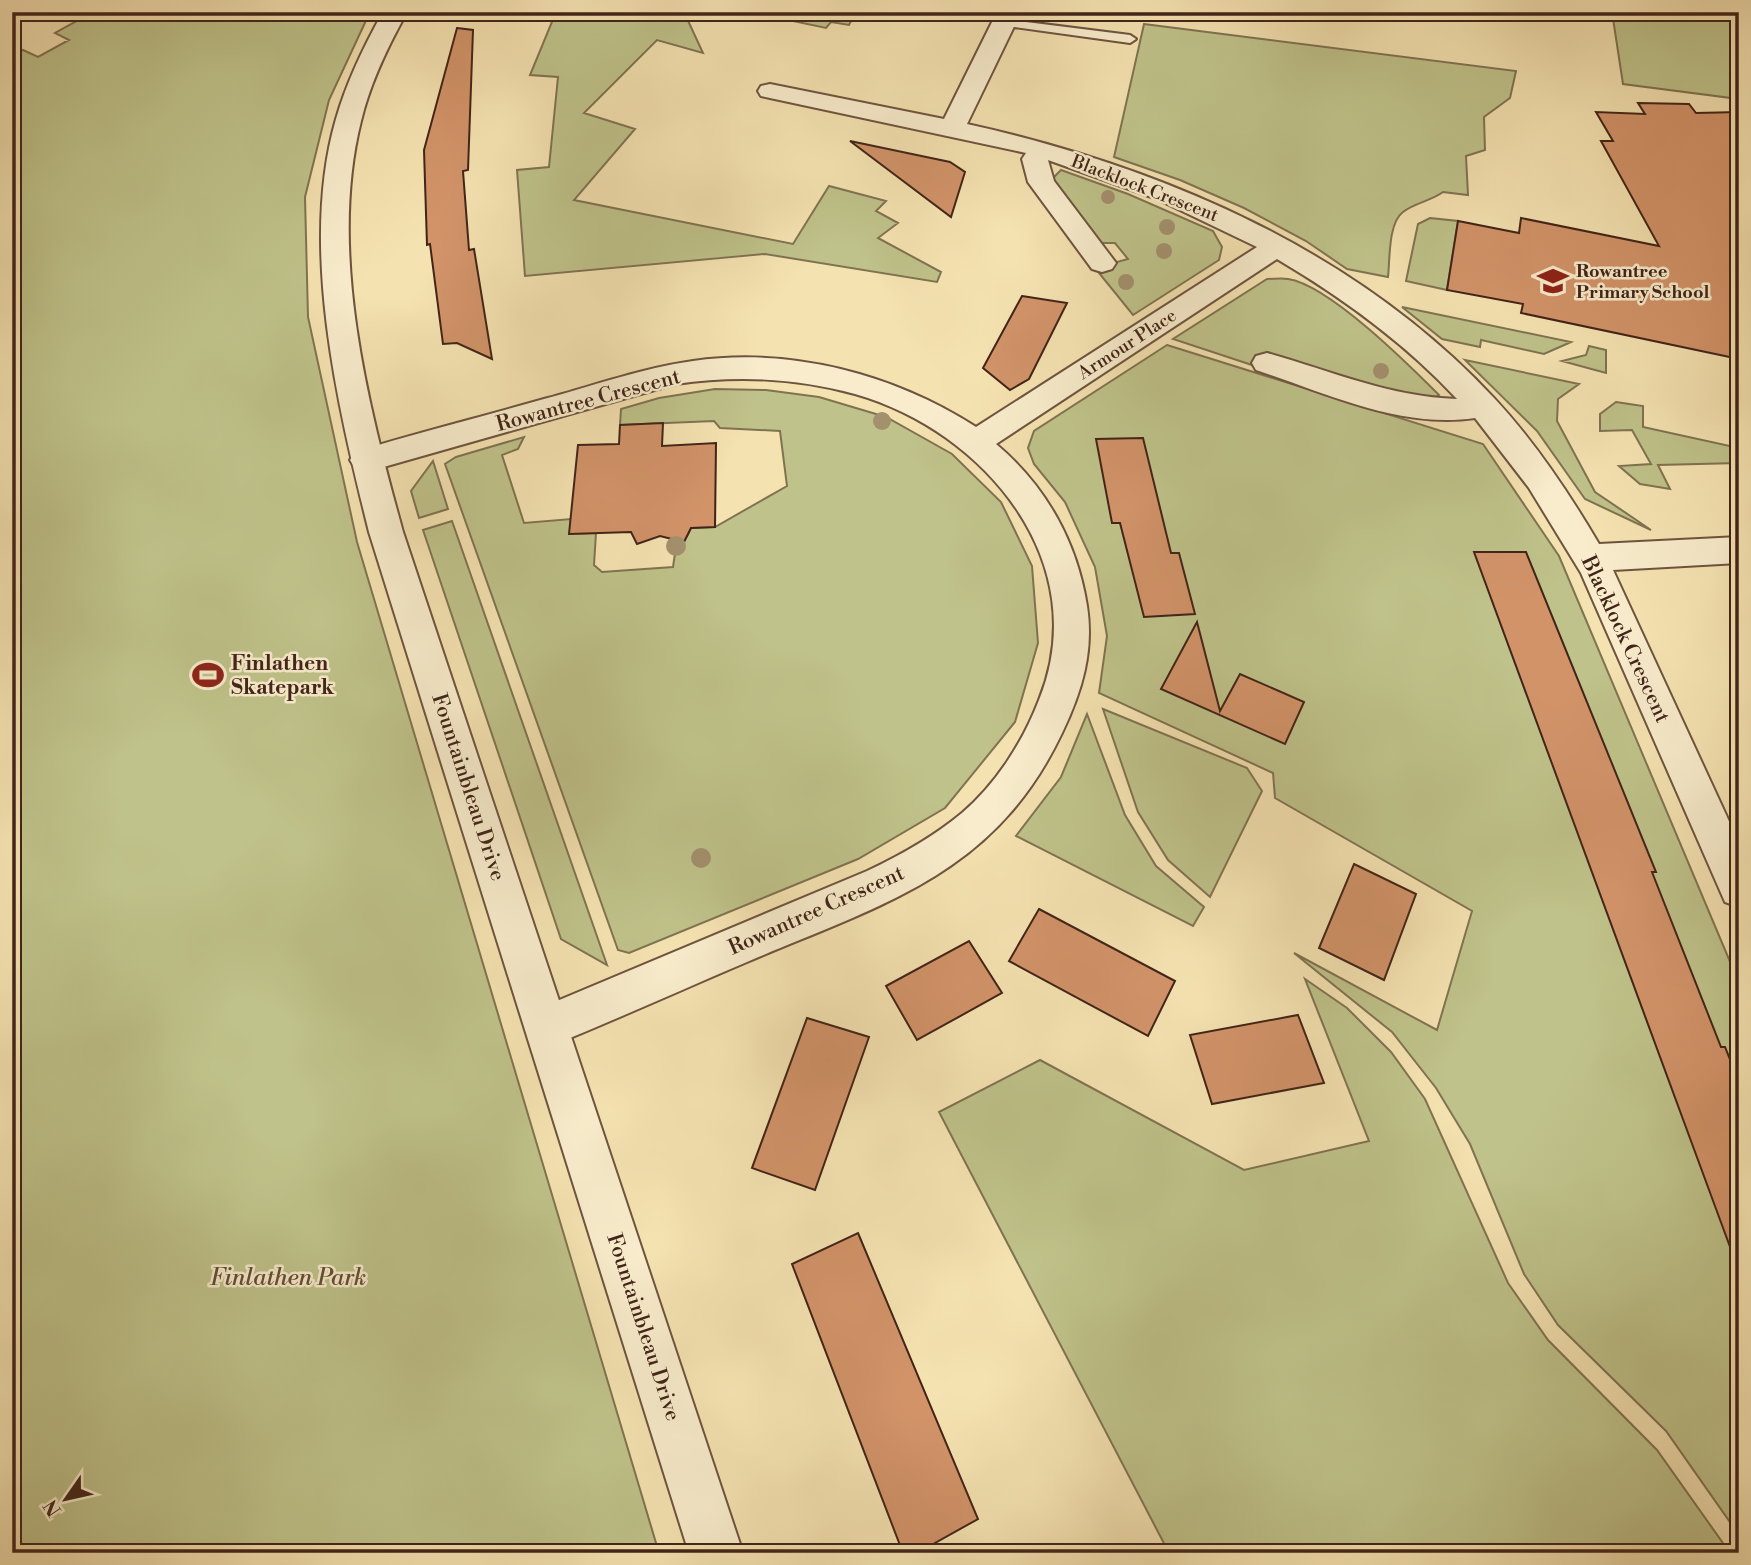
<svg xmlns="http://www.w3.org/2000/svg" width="1751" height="1565" viewBox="0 0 1751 1565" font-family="'Libre Bodoni',serif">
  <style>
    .green { fill: #bfc28a; stroke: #807352; stroke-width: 2 }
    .building { fill: #d29369; stroke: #412419; stroke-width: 2 }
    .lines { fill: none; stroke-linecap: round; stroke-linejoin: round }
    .service-casing { stroke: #6e543f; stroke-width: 4 }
    .minor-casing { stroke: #6e543f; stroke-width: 4 }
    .tertiary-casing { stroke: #6e543f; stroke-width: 4 }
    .service { fill: #f8eccc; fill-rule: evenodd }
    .minor { fill: #f8eccc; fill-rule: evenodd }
    .tertiary { fill: #f8eccc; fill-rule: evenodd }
    .tree { fill: #a3906d }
    .labels { text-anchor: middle; stroke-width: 5; stroke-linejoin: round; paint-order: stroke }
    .far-street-label { font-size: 18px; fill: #412419; stroke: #f8eccc }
    .far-poi-label { font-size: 18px; font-weight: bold; fill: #412419; stroke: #f8eccc; text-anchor: start }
    .street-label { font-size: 21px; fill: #412419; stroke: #f8eccc }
    .poi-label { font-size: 21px; font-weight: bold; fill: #412419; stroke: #f8eccc; text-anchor: start }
    .near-park-label { font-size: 24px; font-style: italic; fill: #604c35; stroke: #f8eccc }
  </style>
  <rect width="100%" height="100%" fill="#f5e2b1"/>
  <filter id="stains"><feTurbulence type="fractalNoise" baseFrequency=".00286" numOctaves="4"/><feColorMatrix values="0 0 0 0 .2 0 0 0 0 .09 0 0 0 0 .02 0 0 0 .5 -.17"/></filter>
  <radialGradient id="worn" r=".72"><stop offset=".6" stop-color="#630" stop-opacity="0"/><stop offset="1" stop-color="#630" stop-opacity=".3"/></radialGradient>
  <!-- green -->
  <path class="green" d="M 64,12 L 370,12 L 329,100 L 305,197 L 308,317 L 357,542 L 659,1553 L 12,1553 L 12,51 L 18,53 L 23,50 L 38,57 L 69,40 L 55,33 L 80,19 Z
    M 556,12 L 684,12 L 703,53 L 657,40 L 584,113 L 635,129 L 574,200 L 793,244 L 829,186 L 886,201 L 876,211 L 898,223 L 878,238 L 941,272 L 937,282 L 765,254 L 525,276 L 517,170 L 549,167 L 558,77 L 530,75 Z
    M 750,12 L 856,12 L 849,25 L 831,22 L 826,28 Z
    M 1612,12 L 1739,12 L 1739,99 L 1623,84 Z
    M 1144,24 L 1516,71 L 1510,98 L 1484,117 L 1485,150 L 1466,156 L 1468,195 L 1443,192 C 1431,201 1414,203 1403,212 C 1388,223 1390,260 1388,277 L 1347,269 L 1306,241 L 1244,208 L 1180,180 L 1114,157 Z
    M 1061,170 L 1128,194 L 1213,231 L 1222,247 L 1219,260 L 1133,315 L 1095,268 L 1128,259 L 1115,243 L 1097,243 L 1050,181 Z
    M 1430,218 L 1458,221 L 1447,290 L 1406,281 L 1418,224 Z
    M 1267,279 C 1274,279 1281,278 1288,279 C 1329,285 1409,365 1439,395 L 1424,404 L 1261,368 L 1173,339 Z
    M 1402,307 L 1571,342 L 1544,354 L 1481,340 L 1480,347 L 1442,339 Z
    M 1167,345 L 1483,444 L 1559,556 L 1739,983 L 1739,1535 L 1666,1431 L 1558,1325 L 1524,1274 L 1470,1144 L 1436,1088 L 1392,1032 L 1294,953 L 1437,1030 L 1472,911 L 1275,798 L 1273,773 L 1099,693 L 1107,636 L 1095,567 L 1065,502 L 1034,464 L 1028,448 L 1034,431 Z
    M 1589,346 L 1606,350 L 1606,373 L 1562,361 L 1586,355 Z
    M 1465,360 L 1579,384 L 1558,399 L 1557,421 L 1595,492 L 1651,530 L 1585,499 L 1537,431 Z
    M 715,389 L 766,390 L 819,397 L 886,417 L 952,454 L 1001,502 L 1032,566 L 1038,643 L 1015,722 L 945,808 L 858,859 L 629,953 L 618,950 L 445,464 L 456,457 L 524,437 L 518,449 L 502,455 L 524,523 L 571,519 L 570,534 L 596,533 L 594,565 L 602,572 L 673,567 L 677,540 L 687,536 L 691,528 L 715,527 L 787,486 L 780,431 L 720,428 L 714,421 L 620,425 L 621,409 L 659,398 Z
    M 1616,402 L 1643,406 L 1643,427 L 1739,448 L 1739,463 L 1658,465 L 1670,489 L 1640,484 L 1619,466 L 1651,464 L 1632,430 L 1600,431 L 1600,414 Z
    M 433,461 L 448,509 L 419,518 L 411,491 Z
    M 452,521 L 607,965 L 561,939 L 423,530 Z
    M 1103,709 L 1247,768 L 1262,791 L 1210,897 L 1168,860 L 1138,812 Z
    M 1087,714 L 1125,815 L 1156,866 L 1204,907 L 1193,926 L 1016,836 L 1061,777 Z
    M 1305,979 L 1347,1008 L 1391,1052 L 1425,1099 L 1508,1283 L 1548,1340 L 1657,1450 L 1730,1553 L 1169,1553 L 939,1112 L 1040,1060 L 1244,1170 L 1369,1141 Z"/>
  <!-- building -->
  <path class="building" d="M 457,28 L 473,30 L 468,170 L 463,171 L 469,250 L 474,249 L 492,359 L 457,343 L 443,344 L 430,244 L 427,245 L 424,150 Z
    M 1638,103 L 1689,104 L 1696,113 L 1739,112 L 1739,359 L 1521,313 L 1523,304 L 1447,290 L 1458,221 L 1519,233 L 1521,218 L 1659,246 L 1601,141 L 1613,141 L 1596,112 L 1645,114 Z
    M 850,141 L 950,162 L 965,172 L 951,217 Z
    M 1022,296 L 1067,303 L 1029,379 L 1010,390 L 983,368 Z
    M 663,423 L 662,446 L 716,443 L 715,527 L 691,528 L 684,542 L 660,536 L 637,544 L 631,532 L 569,534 L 578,445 L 619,444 L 620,425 Z
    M 1143,438 L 1171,553 L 1179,553 L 1195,614 L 1144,617 L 1120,523 L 1112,523 L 1096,439 Z
    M 1474,552 L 1526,552 L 1656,872 L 1652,872 L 1721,1047 L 1725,1047 L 1739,1082 L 1739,1254 L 1733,1255 Z
    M 1197,622 L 1220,711 L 1240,674 L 1304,702 L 1285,744 L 1161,689 Z
    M 1354,864 L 1416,894 L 1384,980 L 1319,948 Z
    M 1039,909 L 1175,981 L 1148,1036 L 1009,961 Z
    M 969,941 L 1002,993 L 917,1040 L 886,986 Z
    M 1298,1015 L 1324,1083 L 1212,1104 L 1190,1035 Z
    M 807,1018 L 869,1037 L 815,1190 L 752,1168 Z
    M 858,1233 L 978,1519 L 917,1553 L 903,1553 L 792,1264 Z"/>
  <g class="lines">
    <defs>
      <path id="service" d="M 1003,19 L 1130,35 L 1136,39 L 1130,43 L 999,25 L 999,21 Z"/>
      <path id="minor" d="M 997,12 L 1021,12 L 967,124 C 1162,167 1356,250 1494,398 C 1535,442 1569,493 1599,544 L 1739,537 L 1739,563 L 1613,570 L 1739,843 L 1739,907 L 1725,902 L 1581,573 L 1529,488 L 1475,418 C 1400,429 1326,393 1256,370 L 1252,363 L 1256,356 L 1267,353 C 1331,371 1390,397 1457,399 C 1405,343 1343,298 1277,259 L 996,444 C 1046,486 1077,542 1087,606 C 1094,652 1082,691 1062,733 C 994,876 882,904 747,962 C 681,990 615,1020 548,1047 L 533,1041 L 526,1026 L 533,1011 L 867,871 C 901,855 933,837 962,813 C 996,784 1023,742 1039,700 C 1095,563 985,431 855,394 C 797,378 736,375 676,384 L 366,472 L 355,468 L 350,460 L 355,452 C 417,433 481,417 544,399 C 593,386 642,368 693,361 C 791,347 894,374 976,427 L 1257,247 L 1157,199 L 1048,160 L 1054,181 L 1116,263 L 1112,269 L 1102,272 L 1092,269 L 1028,182 L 1022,159 L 1026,153 L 770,98 L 761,96 L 758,91 L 761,86 L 770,84 L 944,119 Z"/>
      <path id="tertiary" d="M 383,12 L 407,12 C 388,46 370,83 361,121 C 328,252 368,405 403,532 L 743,1553 L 689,1553 L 369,532 C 338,407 299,246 336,119 C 347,81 364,46 383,12 Z"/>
    </defs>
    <!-- service casing -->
    <use href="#service" class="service-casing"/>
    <!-- minor casing -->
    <use href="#minor" class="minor-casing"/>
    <!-- tertiary casing -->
    <use href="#tertiary" class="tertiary-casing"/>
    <!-- service -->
    <use href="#service" class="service"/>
    <!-- minor -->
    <use href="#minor" class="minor"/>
    <!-- tertiary -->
    <use href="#tertiary" class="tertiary"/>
  </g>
  <!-- trees -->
  <g class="tree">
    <circle cx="1108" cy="197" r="7"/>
    <circle cx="1167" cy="227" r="8"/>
    <circle cx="1164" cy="251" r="8"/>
    <circle cx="1126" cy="282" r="8"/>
    <circle cx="1381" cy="371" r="8"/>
    <circle cx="882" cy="421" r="9"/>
    <circle cx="676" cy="546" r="10"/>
    <circle cx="701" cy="858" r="10"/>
  </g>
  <!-- icons -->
  <defs>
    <symbol id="school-bare" viewBox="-9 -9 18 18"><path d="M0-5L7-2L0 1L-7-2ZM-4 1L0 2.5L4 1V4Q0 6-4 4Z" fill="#8f2418" stroke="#f8eccc" stroke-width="2.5" paint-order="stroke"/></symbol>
    <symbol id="stadium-bare" viewBox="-9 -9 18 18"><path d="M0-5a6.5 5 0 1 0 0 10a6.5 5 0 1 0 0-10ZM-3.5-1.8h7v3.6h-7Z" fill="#8f2418" stroke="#f8eccc" stroke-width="2.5" paint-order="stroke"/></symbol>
  </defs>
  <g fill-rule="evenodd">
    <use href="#school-bare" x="1531" y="259" width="44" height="44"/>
    <use href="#stadium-bare" x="186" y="653" width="44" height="44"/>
  </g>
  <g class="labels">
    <!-- far-street labels -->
    <g class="far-street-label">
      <text transform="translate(1145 188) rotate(21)" y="6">Blacklock Crescent</text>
      <text transform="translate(1127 344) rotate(-33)" y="6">Armour Place</text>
    </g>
    <!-- far-poi labels -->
    <g class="far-poi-label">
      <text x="1576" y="277">Rowantree<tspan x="1576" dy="21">Primary School</tspan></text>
    </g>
    <!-- street labels -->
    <g class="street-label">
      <text transform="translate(588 400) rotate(-15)" y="7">Rowantree Crescent</text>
      <text transform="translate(1626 639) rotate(65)" y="7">Blacklock Crescent</text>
      <text transform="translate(469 787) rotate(72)" y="7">Fountainbleau Drive</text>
      <text transform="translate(816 910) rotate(-24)" y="7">Rowantree Crescent</text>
      <text transform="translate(644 1327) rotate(72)" y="7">Fountainbleau Drive</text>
    </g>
    <!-- poi labels -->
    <g class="poi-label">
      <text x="231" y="670">Finlathen<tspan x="231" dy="24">Skatepark</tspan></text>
    </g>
    <!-- near-park labels -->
    <g class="near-park-label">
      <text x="288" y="1285">Finlathen Park</text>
    </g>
  </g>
  <!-- margin -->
  <rect width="1751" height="1565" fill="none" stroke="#f5e2b1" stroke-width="42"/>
  <rect x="14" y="14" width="1723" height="1537" fill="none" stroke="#412419" stroke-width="3.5"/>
  <rect x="21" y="21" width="1709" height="1523" fill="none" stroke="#412419" stroke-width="2"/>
  <!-- north arrow -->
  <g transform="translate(66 1499) rotate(236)" stroke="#f8eccc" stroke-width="5" paint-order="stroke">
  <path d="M0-5L12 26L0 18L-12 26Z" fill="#412419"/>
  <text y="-10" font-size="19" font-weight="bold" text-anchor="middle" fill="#412419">N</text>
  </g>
  <rect width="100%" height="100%" filter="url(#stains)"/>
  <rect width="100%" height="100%" fill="url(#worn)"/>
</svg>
